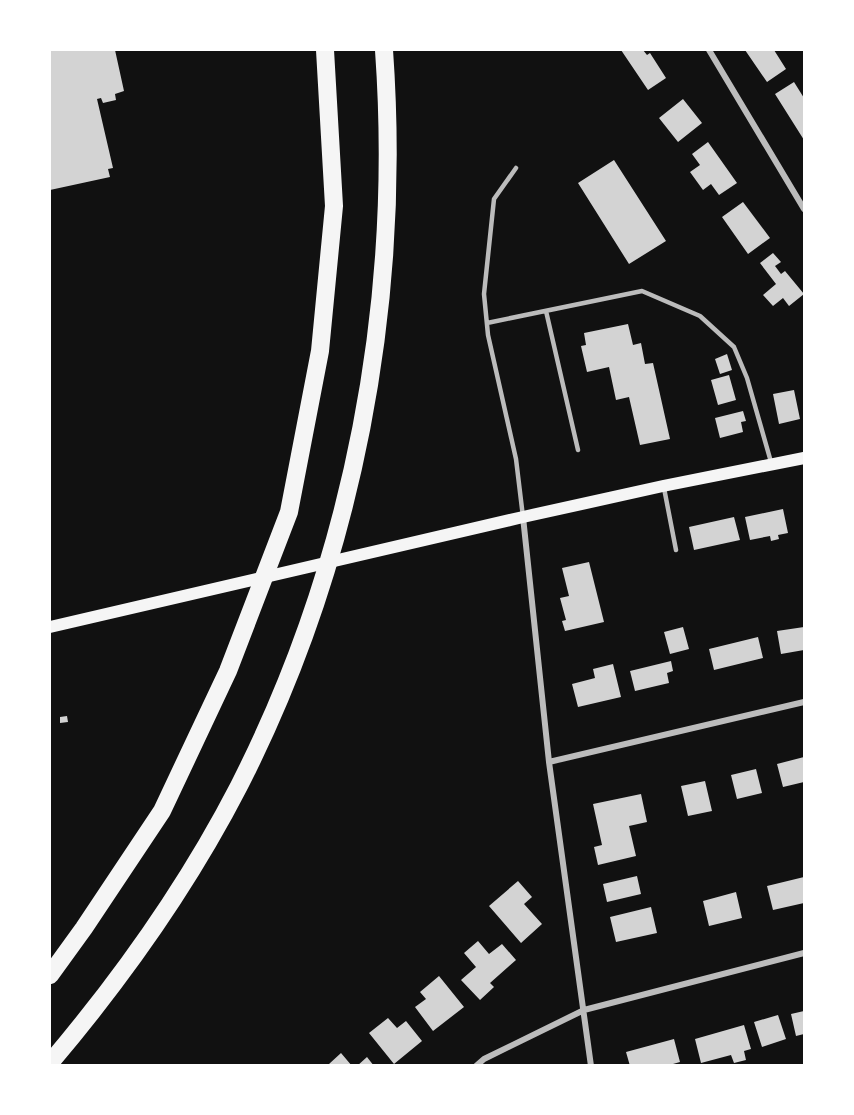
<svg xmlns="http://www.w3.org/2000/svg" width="854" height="1115" viewBox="0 0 854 1115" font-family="'Nunito Sans',sans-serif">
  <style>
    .building { fill: #d3d3d3 }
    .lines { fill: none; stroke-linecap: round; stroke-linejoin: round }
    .service { stroke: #bcbcbc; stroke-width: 4.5 }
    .minor { stroke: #bcbcbc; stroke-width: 6 }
    .secondary { stroke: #f5f5f5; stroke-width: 12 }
    .motorway { stroke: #f5f5f5; stroke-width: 18 }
  </style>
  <rect width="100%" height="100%" fill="#111"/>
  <!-- building -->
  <path class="building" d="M 50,50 L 115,50 L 124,91 L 115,94 L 116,100 L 103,103 L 101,98 L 97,99 L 113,168 L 108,169 L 110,177 L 50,190 Z
    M 621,50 L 643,50 L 647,55 L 650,53 L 666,78 L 648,90 Z
    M 745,50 L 774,50 L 786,69 L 767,82 Z
    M 794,82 L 804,98 L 804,140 L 775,94 Z
    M 683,99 L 702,123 L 678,142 L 659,118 Z
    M 708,142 L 737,183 L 719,195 L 711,184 L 703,190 L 690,172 L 700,165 L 692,154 Z
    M 614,160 L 666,241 L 629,264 L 578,183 Z
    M 743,202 L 770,238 L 748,254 L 722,217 Z
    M 773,253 L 781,262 L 775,266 L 781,274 L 785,271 L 804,294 L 789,306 L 783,298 L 773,306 L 763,295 L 776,284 L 760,263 Z
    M 628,324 L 633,345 L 641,343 L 645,364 L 653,363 L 670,439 L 640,445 L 629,397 L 616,400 L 609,367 L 587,372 L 581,346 L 586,345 L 584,333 Z
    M 727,354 L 732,370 L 720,374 L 715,359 Z
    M 729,375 L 736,400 L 718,405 L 711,380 Z
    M 794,390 L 800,419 L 779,424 L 773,394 Z
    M 743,411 L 746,421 L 741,422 L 743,432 L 720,438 L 715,418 Z
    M 783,509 L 788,533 L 778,535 L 779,539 L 771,541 L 770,536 L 750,540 L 745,517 Z
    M 734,517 L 740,540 L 694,550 L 689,527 Z
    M 589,562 L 604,622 L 565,631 L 562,621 L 566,620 L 560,598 L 569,596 L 562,568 Z
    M 683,627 L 689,649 L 670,654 L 664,632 Z
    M 804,627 L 804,650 L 781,654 L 777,631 Z
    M 758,637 L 763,658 L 714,670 L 709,649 Z
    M 671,661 L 673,671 L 667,673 L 669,683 L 635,691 L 630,671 Z
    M 613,664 L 621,697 L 578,707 L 572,684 L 595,678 L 593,669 Z
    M 67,716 L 68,722 L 60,723 L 60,717 Z
    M 804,757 L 804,782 L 783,787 L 777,764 Z
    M 756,769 L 762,793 L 737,799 L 731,775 Z
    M 705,781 L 712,811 L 688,816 L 681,786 Z
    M 641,794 L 647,822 L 629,826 L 636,856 L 598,865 L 594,847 L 602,845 L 593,804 Z
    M 637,876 L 641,894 L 607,902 L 603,884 Z
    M 804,877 L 804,903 L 773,910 L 767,886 Z
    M 518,881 L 532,897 L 524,904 L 542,924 L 521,943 L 489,906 Z
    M 736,892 L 742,918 L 709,926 L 703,901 Z
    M 651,907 L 657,933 L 616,942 L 610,917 Z
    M 478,941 L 489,954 L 502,944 L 516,960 L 490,983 L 494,987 L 480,1000 L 461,980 L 476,967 L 464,953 Z
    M 439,976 L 464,1007 L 433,1031 L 415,1007 L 426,999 L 420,992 Z
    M 804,1011 L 804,1034 L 796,1036 L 791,1014 Z
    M 778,1015 L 786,1039 L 762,1047 L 754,1022 Z
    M 388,1018 L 397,1028 L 406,1021 L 422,1041 L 394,1064 L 369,1033 Z
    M 744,1025 L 751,1049 L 744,1051 L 746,1060 L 734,1063 L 731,1055 L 701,1063 L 695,1039 Z
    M 674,1039 L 680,1062 L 666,1066 L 630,1066 L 626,1052 Z
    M 341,1053 L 352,1066 L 330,1066 L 329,1064 Z
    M 367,1057 L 374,1066 L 357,1066 Z"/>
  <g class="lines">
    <!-- service -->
    <path class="service" d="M 516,168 L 494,199 L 484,294 L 488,335 L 516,459 L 523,517
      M 546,311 L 578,450
      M 487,323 L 642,291 L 700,316 L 734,347 L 747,378 L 771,462
      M 664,488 L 676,550"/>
    <!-- minor -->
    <path class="minor" d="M 709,50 L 804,209
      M 523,517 L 549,762 L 591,1066
      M 549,762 L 804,702
      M 476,1066 L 484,1059 L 584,1010 L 804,953"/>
    <!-- secondary -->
    <path class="secondary" d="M 50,627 L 523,517 L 663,486 L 804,458"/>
    <!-- motorway -->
    <path class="motorway" d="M 50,975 L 84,928 L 162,811 L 228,671 L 289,512 L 320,351 L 334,206 L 325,50
      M 50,1063 C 122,978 188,885 239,786 C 354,560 402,302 384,50"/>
  </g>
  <!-- border -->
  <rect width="854" height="1115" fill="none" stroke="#ffffff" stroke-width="102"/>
</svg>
